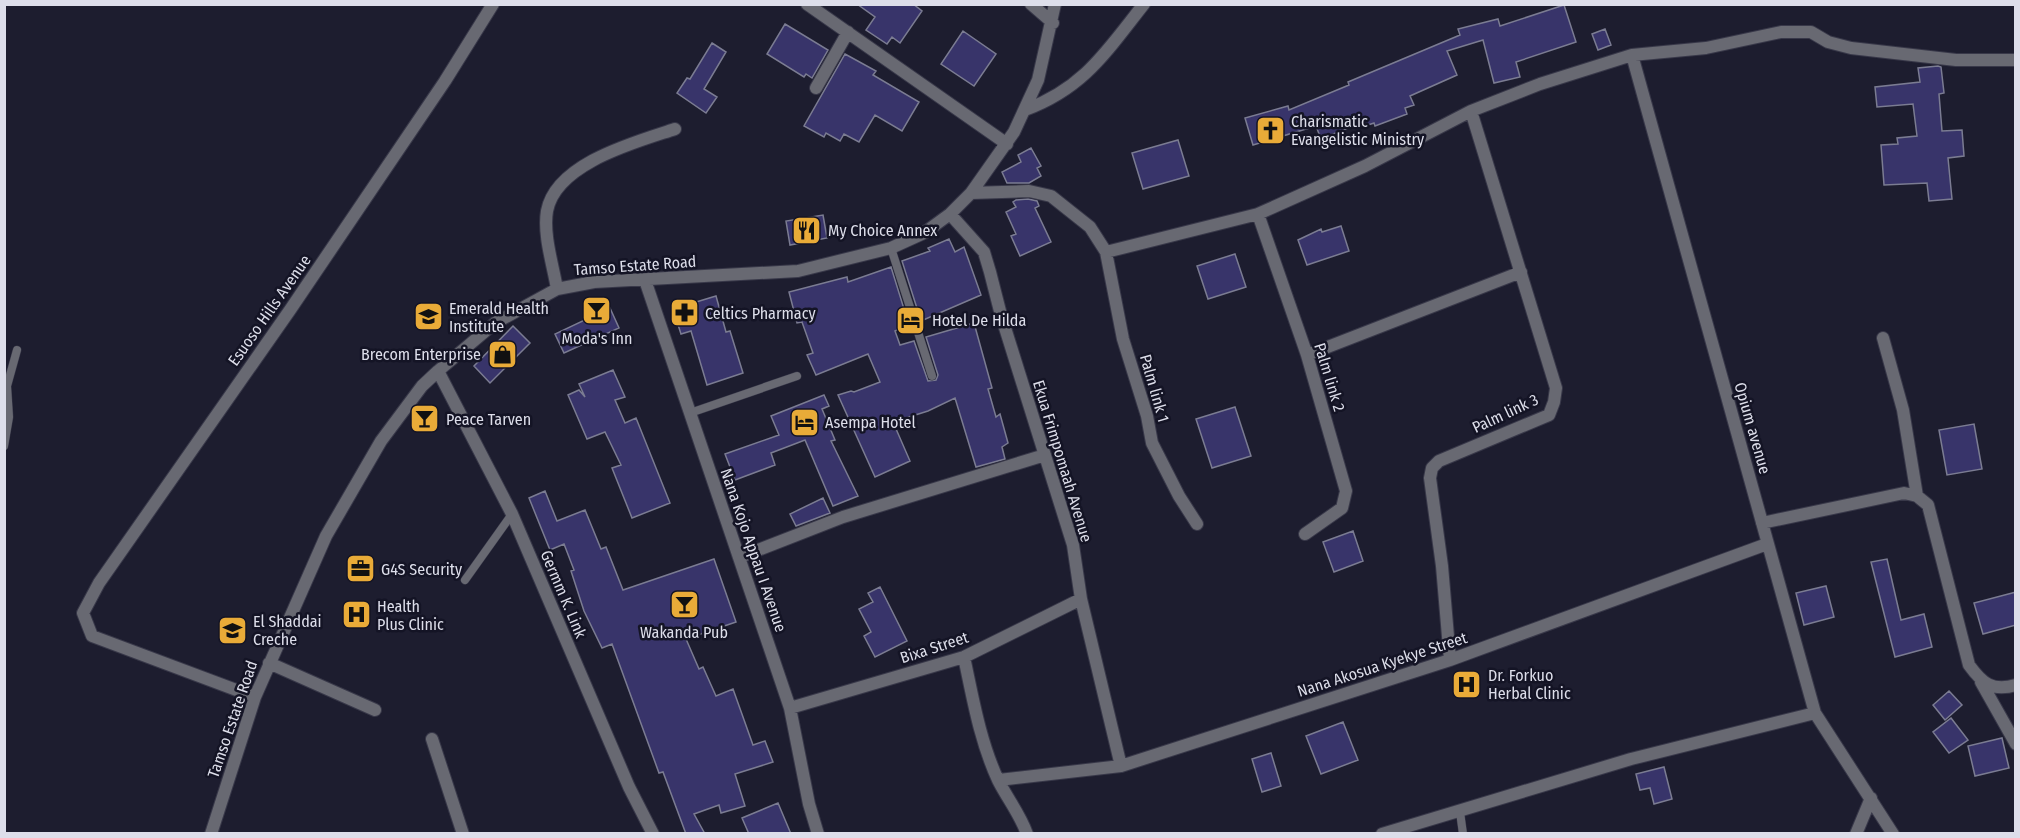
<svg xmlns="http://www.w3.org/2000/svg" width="2020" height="838" viewBox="0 0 2020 838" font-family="'Fira Sans Condensed',sans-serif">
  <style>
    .building { fill: #38346a; stroke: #7b7c92; stroke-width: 1.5 }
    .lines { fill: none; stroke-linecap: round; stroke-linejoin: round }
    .service-casing { stroke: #383849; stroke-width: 9 }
    .minor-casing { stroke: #383849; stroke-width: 14 }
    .service { stroke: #686972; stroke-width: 8 }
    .minor { stroke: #686972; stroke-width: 12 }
    .labels { text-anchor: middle; stroke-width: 5; stroke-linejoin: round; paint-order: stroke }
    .poi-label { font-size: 16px; fill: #dddeea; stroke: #141425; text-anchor: start }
    .street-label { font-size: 16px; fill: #dddeea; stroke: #141425 }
  </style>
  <rect width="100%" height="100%" fill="#1d1d2f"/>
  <!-- building -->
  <path class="building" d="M 857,4 L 913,4 L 922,11 L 900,43 L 892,37 L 887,44 L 866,30 L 875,17 Z
    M 1564,5 L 1576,42 L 1516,62 L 1520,77 L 1494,83 L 1483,40 L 1447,51 L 1457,75 L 1410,96 L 1414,105 L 1405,108 L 1407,114 L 1375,126 L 1374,123 L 1365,126 L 1363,122 L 1321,139 L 1316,126 L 1253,145 L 1245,118 L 1288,106 L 1289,110 L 1349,85 L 1348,82 L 1460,35 L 1458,29 L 1498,19 L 1500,26 Z
    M 785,24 L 828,50 L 812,78 L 806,74 L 804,77 L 767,54 Z
    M 1605,29 L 1611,45 L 1598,50 L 1592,34 Z
    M 963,31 L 996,54 L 974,86 L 941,64 Z
    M 712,43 L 726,52 L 704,89 L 717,97 L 706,113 L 677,93 L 687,78 L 690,79 Z
    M 845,54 L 876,71 L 873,75 L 919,102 L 902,131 L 875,115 L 859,142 L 844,134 L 840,141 L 826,133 L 824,137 L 804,126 Z
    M 1938,66 L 1941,67 L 1944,93 L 1939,94 L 1942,131 L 1962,130 L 1964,156 L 1948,158 L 1952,199 L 1929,201 L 1927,183 L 1884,185 L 1881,145 L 1898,144 L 1897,138 L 1917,136 L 1913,104 L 1877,107 L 1875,87 L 1920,82 L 1918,68 Z
    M 1178,140 L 1189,176 L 1143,189 L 1132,153 Z
    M 1031,148 L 1041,166 L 1037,168 L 1041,176 L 1029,183 L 1007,183 L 1002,172 L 1021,162 L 1018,155 Z
    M 1028,199 L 1037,201 L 1039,206 L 1035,208 L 1051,242 L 1020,256 L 1011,236 L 1016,234 L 1006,212 L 1016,207 L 1013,202 L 1016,200 Z
    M 823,215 L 827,238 L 790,245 L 786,221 Z
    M 1341,226 L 1349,251 L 1307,265 L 1298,240 L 1321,229 L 1322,232 Z
    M 949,239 L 955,252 L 964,247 L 981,295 L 921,321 L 902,261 L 930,251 L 928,248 Z
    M 1235,254 L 1246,287 L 1208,299 L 1197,266 Z
    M 891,267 L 909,325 L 895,331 L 900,345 L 914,341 L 928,381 L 936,380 L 938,375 L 926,337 L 974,323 L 992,388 L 988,389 L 996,417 L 1000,414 L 1008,443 L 1002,447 L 1005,459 L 976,467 L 955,398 L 928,411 L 893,422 L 910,461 L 875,477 L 838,395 L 851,391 L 854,392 L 880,382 L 868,354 L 816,375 L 807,355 L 813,353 L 802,322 L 797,323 L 789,292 L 847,277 L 848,282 Z
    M 716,296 L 726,332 L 730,331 L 743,373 L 707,385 L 691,331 L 681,334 L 673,309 Z
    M 610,308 L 619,328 L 564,353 L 555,334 Z
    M 513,326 L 530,343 L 490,383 L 474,366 Z
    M 613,370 L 625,397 L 615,400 L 625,423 L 636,418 L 670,503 L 632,518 L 612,468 L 621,465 L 605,432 L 587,439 L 568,395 L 579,390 L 585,397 L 579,384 Z
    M 824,395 L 829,406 L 822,409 L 835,440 L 831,441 L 858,496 L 833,506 L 805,440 L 771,453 L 775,465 L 735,480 L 725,454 L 779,435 L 771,416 Z
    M 1235,407 L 1251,456 L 1212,468 L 1196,419 Z
    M 1974,424 L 1982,469 L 1947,475 L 1939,430 Z
    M 545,491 L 557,521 L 585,510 L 601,549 L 606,547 L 623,590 L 714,559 L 736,622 L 686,639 L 699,669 L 703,667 L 716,696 L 733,689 L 753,745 L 765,741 L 773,762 L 735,774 L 745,806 L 721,813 L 719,805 L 694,814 L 705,834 L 686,834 L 663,772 L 659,773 L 612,644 L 602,648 L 584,611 L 571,571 L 574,570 L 564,544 L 550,550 L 529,498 Z
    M 823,498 L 830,513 L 796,526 L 790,514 Z
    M 1353,531 L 1363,561 L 1334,572 L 1323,542 Z
    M 1887,559 L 1901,620 L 1924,614 L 1932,647 L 1895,657 L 1871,562 Z
    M 1826,586 L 1834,617 L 1804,625 L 1796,593 Z
    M 880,587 L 907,641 L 875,657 L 864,636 L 871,632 L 859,609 L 873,602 L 868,593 Z
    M 2016,592 L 2016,625 L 1983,634 L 1974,603 Z
    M 1949,691 L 1962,705 L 1945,720 L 1933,705 Z
    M 1951,718 L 1968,740 L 1949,753 L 1933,732 Z
    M 1343,722 L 1358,760 L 1321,774 L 1306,736 Z
    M 2002,738 L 2009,768 L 1975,776 L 1968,746 Z
    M 1271,753 L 1281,786 L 1262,792 L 1252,759 Z
    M 1664,767 L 1672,799 L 1654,804 L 1650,788 L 1640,790 L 1636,774 Z
    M 778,803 L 791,834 L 749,834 L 742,818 Z"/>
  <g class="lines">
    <defs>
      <path id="service" d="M 891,248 L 932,376
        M 690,413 L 797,376
        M 4,446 L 9,417 L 7,386 L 17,350
        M 465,580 L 512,514
        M 1460,812 L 1463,834"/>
      <path id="minor" d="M 807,4 L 1007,144
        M 1031,4 L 1053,23
        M 1632,55 L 1815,713 L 1893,834
        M 816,88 L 848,32
        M 1025,110 C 1084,88 1106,52 1144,4
        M 971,193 L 1029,191 L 1051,196 L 1090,227 L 1106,252 L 1123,339 L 1147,416 L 1152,443 L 1179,496 L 1197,524
        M 950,214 L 984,252 L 990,272 L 1001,315 L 1073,545 L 1081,599 L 1121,766
        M 1258,214 L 1307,355 L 1346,491 L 1342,508 L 1305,534
        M 1106,252 L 1258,214 L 1365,166 L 1471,111 L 1540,84 L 1632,55 L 1706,48 L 1781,32 L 1811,32 L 1828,42 L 1851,48 L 1956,60 L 2016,60
        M 645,280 L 790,708 L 809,804 L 818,834
        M 557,289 C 553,265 543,235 547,211 C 556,163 636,142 675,129
        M 1883,338 L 1903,410 L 1917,496
        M 1307,355 L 1521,272
        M 438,371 L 512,514 L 629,787 L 653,834
        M 1762,523 L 1904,493 L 1917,496 L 1928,505 L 1969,665 C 1982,683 1992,692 2016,685
        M 740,557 L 843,517 L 1045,455
        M 964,657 C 973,699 980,741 998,780 C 1007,798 1020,814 1027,834
        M 1450,660 L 1442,566 L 1430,478 L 1432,468 L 1439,461 L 1549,415 L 1554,402 L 1556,388 L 1471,111
        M 269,663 L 375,710
        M 1981,682 L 2016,744
        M 255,697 L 92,636 L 83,613 L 99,583 L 290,310 L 445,81 L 493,4
        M 790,708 L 964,657 L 1081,599
        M 432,739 L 463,834
        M 999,780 L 1121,766 L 1450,660 L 1767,544
        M 211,834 L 255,697 L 326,536 L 381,441 L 422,386 L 438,371 L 495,323 L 557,289 L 594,282 L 798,271 L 891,248 L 924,233 L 950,214 L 971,193 L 1014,132 L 1038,80 L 1055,4
        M 1382,834 L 1631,759 L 1815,713
        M 1856,834 L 1871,798"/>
    </defs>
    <!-- service casing -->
    <use href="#service" class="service-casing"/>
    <!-- minor casing -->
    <use href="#minor" class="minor-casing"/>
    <!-- service -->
    <use href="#service" class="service"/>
    <!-- minor -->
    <use href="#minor" class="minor"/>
  </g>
  <!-- icons -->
  <defs>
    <symbol id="church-square" viewBox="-11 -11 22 22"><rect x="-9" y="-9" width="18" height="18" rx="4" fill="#e9ab38" stroke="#141425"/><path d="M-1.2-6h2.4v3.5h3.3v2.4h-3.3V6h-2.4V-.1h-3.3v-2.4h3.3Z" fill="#111"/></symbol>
    <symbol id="restaurant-square" viewBox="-11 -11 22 22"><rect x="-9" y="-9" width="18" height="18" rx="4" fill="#e9ab38" stroke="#141425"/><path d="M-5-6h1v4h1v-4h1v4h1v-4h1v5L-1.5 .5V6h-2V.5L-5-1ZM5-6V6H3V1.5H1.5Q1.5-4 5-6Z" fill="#111"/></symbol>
    <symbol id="bar-square" viewBox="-11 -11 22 22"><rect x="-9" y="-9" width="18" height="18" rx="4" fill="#e9ab38" stroke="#141425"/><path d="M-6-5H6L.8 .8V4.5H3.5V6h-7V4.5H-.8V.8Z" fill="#111"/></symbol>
    <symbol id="pharmacy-square" viewBox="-11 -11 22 22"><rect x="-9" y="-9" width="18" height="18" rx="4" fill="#e9ab38" stroke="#141425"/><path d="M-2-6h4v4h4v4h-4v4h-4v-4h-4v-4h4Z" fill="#111"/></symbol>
    <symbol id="university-square" viewBox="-11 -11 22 22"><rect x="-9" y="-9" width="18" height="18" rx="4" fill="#e9ab38" stroke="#141425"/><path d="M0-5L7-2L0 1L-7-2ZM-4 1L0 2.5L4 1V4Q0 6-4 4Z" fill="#111"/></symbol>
    <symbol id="hotel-square" viewBox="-11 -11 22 22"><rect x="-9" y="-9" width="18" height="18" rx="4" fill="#e9ab38" stroke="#141425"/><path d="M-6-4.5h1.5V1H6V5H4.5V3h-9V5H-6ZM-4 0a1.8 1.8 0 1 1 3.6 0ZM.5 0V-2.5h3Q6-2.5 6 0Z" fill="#111"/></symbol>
    <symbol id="shop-square" viewBox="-11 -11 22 22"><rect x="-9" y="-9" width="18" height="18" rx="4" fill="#e9ab38" stroke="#141425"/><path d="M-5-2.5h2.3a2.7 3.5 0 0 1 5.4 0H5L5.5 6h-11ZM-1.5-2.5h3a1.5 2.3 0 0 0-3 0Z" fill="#111"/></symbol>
    <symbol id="office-square" viewBox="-11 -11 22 22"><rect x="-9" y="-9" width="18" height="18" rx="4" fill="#e9ab38" stroke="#141425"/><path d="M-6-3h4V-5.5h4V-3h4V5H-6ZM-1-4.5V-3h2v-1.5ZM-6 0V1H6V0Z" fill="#111"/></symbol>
    <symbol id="hospital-square" viewBox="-11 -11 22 22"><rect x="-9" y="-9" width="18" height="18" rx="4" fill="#e9ab38" stroke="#141425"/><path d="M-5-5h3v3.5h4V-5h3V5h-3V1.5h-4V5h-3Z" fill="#111"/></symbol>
    <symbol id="school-square" viewBox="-11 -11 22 22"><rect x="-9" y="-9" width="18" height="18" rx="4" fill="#e9ab38" stroke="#141425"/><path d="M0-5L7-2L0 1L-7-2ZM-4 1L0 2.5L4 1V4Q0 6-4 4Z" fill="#111"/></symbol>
  </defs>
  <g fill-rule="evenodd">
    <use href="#church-square" x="1254" y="114" width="33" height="33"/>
    <use href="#restaurant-square" x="790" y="214" width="33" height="33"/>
    <use href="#bar-square" x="580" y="294" width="33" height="33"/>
    <use href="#pharmacy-square" x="668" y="296" width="33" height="33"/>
    <use href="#university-square" x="412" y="300" width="33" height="33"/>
    <use href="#hotel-square" x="894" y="304" width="33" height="33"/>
    <use href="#shop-square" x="486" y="338" width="33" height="33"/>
    <use href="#bar-square" x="408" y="402" width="33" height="33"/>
    <use href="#hotel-square" x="788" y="406" width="33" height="33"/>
    <use href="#office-square" x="344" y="552" width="33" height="33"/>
    <use href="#bar-square" x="668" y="588" width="33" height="33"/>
    <use href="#hospital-square" x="340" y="598" width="33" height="33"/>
    <use href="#school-square" x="216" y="614" width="33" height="33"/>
    <use href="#hospital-square" x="1450" y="668" width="33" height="33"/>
  </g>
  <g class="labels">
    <!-- poi labels -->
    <g class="poi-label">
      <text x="1291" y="127">Charismatic<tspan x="1291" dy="18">Evangelistic Ministry</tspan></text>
      <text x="828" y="236">My Choice Annex</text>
      <text x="449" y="314">Emerald Health<tspan x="449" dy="18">Institute</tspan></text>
      <text x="705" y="319">Celtics Pharmacy</text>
      <text x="932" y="326">Hotel De Hilda</text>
      <text x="597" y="344" text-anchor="middle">Moda's Inn</text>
      <text x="481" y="360" text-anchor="end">Brecom Enterprise</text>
      <text x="446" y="425">Peace Tarven</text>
      <text x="825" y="428">Asempa Hotel</text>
      <text x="381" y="575">G4S Security</text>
      <text x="377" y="612">Health<tspan x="377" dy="18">Plus Clinic</tspan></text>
      <text x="253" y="627">El Shaddai<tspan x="253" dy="18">Creche</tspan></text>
      <text x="684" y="638" text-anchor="middle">Wakanda Pub</text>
      <text x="1488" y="681">Dr. Forkuo<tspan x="1488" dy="18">Herbal Clinic</tspan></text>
    </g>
    <!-- street labels -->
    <g class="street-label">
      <text transform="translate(635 265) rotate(-4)" y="6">Tamso Estate Road</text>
      <text transform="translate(269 310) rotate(-55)" y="6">Esuoso Hills Avenue</text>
      <text transform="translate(1330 377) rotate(73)" y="6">Palm link 2</text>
      <text transform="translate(1155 388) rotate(74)" y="6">Palm link 1</text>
      <text transform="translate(1505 413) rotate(-25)" y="6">Palm link 3</text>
      <text transform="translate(1753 428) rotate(74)" y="6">Opium avenue</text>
      <text transform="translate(1063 461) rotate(73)" y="6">Ekua Frimpomaah Avenue</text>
      <text transform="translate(754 550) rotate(71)" y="6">Nana Kojo Appau I Avenue</text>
      <text transform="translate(564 594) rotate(67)" y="6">Germm K. Link</text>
      <text transform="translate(934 647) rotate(-18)" y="6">Bixa Street</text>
      <text transform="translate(1382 664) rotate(-18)" y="6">Nana Akosua Kyekye Street</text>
      <text transform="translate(232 719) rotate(-71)" y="6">Tamso Estate Road</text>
    </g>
  </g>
  <!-- border -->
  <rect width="2020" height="838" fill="none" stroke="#dddeea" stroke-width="12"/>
</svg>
